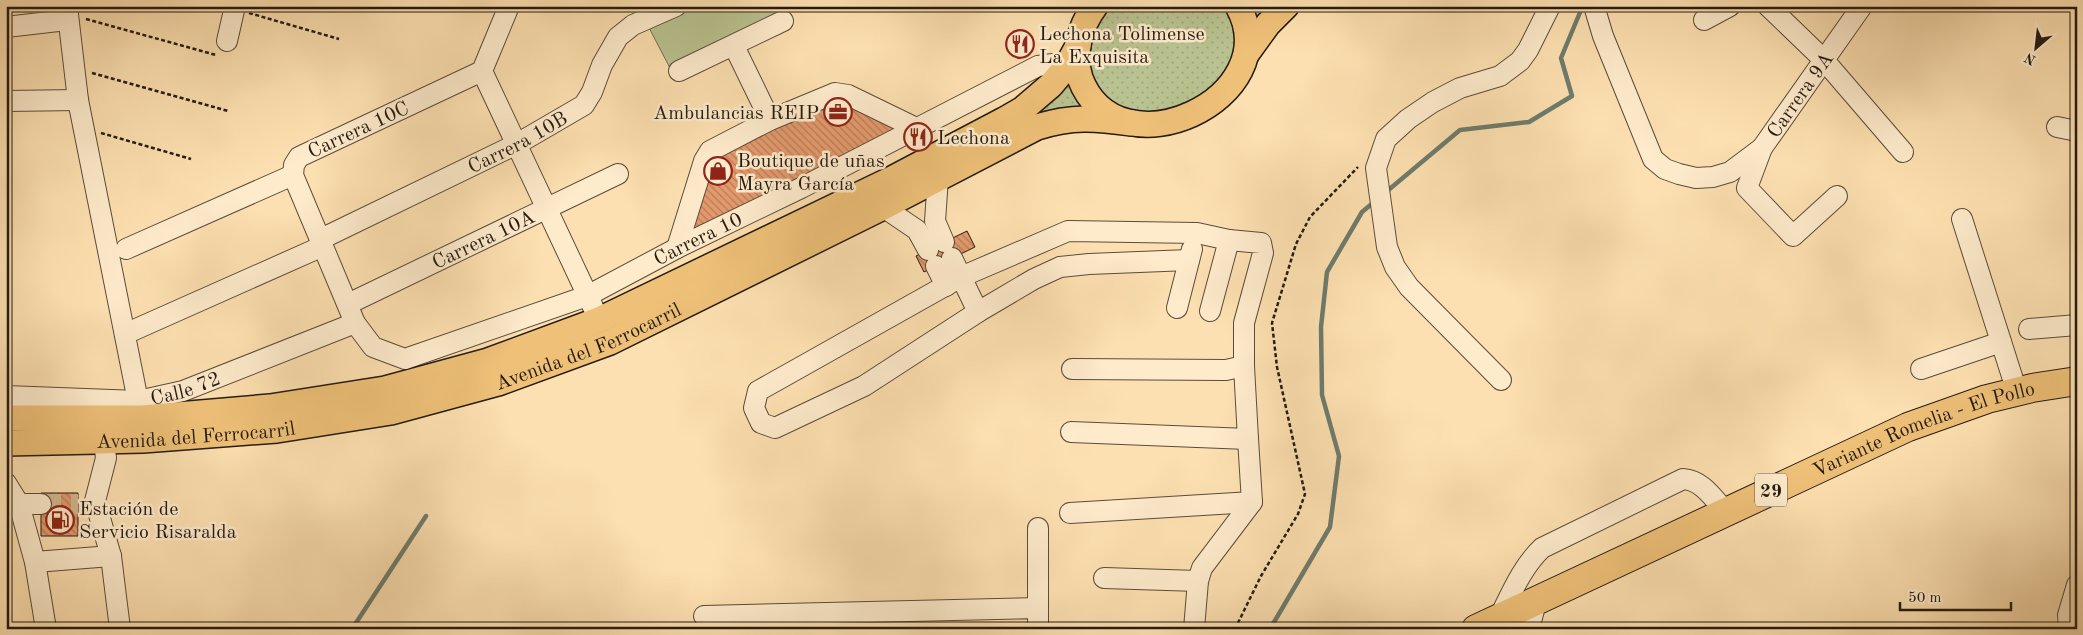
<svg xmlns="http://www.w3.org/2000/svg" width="2083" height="635" viewBox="0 0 2083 635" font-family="'Old Standard TT',serif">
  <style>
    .grass { fill: url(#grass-dots); stroke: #6e6f52 }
    .green { fill: #b9c391; stroke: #6e6f52 }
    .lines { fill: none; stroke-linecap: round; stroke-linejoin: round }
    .stream { stroke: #6e7c6d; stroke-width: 4.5 }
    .building { fill: url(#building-back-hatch); stroke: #241b12 }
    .minor-tunnel { stroke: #d2b991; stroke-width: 20; stroke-dasharray: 20 10; stroke-linecap: butt }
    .minor-casing { stroke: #5a4c3a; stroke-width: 22 }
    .major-casing { stroke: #241b12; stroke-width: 28 }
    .highway-casing { stroke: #241b12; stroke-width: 30 }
    .path { stroke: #241b12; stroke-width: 2.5; stroke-dasharray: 4 2.5; stroke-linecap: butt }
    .minor { stroke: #feebcc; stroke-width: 20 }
    .major { stroke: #eec078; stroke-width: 25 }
    .highway { stroke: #eec078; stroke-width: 28 }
    .labels { text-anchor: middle; stroke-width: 5; stroke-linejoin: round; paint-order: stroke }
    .shield { fill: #feebcc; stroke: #65594a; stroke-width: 1 }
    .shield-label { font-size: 19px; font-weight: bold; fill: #241b12 }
    .poi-label { font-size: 20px; fill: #241b12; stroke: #feebcc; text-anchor: start }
    .street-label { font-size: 20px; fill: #241b12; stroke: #feebcc }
  </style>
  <defs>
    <pattern id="grass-dots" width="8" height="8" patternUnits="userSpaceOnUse" patternTransform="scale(1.25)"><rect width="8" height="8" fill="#b9c391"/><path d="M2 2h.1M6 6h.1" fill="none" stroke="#9fa77c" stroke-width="1.8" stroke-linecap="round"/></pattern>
    <pattern id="building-back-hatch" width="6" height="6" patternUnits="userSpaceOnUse" patternTransform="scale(1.25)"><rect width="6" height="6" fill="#e49a6d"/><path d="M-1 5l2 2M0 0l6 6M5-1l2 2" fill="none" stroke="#b97d58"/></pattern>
  </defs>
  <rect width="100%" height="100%" fill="#fde0b1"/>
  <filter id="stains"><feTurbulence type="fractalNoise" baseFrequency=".004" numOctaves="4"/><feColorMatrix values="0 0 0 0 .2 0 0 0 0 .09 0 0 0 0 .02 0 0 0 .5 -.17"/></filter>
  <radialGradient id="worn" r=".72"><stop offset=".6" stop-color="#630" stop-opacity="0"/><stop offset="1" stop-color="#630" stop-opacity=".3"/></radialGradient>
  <!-- grass -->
  <path class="grass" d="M 1095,6 L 1286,6 L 1202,110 L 1037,127 L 1023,109 Z"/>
  <!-- green -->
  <path class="green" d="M 676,6 L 777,6 L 782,16 L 671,70 L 645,20 Z"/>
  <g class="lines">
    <!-- stream -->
    <path class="stream" d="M 1386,192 L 1460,130 L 1529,122 L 1572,96 L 1561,58 L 1581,10
      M 352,629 L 426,516
      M 1270,629 L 1330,527 L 1339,456 L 1322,395 L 1321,327 L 1327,272 L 1362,212 L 1374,202"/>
  </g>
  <!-- building -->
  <path class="building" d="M 848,95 L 912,126 L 681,246 L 710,151 Z
    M 967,231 L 975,247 L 924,272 L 916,256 Z
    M 41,493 L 78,493 L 78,536 L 41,536 Z"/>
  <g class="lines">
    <!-- minor-tunnel -->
    <path class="minor-tunnel" d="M 41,504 L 78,504"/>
    <defs>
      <g id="minor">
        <path d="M 67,6 L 78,100 L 138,401"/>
        <path id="s1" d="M 509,6 L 482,71 L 299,157 L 294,165 L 293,175 L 355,323 L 373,347 L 405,359 L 587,296 L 681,246 L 801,188 L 1038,66 L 1053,64 L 1067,66"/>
        <path d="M 1594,6 L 1603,36 L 1653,159 L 1665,169 L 1679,174 L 1696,178 L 1713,177 L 1730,172 L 1762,148"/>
        <path d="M 1768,6 L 1823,59 L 1903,152"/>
        <path d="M 1704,20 L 1730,6"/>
        <path d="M 6,27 L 58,21 L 68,14"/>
        <path d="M 227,41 L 235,6"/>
        <path d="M 734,46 L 770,120"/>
        <path d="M 482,71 L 593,307"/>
        <path d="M 679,71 L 783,21"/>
        <path d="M 6,101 L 78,100"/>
        <path d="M 2057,127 L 2077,131"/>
        <path d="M 938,178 L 935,221 L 944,242"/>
        <path id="s2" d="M 1837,196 L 1793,236 L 1747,188 L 1762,148 L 1862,6"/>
        <path d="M 883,207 L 917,230 L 928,250"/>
        <path d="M 1962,219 L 2017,392"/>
        <path id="s3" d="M 321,239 L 517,144 L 584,105 L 592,92 L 602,65 L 618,37 L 633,25 L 676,6"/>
        <path d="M 677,248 L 704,161 L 710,151 L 770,120 L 835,93 L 848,95 L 916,128"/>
        <path d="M 126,249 L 293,175"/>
        <path d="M 952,258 L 978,312 L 1034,279 L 1060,267 L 1089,264 L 1189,260"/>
        <path d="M 936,266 L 946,286"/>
        <path id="s4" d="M 348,304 L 618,174"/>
        <path d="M 1177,308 L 1192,249"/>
        <path d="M 1210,311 L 1229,240"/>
        <path d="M 978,312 L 864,386 L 775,428 L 761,423 L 754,408 L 758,391 L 961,277 L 1068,231 L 1197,233 L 1229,240 L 1261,243 L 1263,253 L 1244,323 L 1244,366 L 1226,370 L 1072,369"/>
        <path d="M 2029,329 L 2077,325"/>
        <path d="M 125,334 L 323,246"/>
        <path d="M 1921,369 L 2001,342"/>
        <path d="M 1501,380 L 1409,287 L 1395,267 L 1387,247 L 1376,168 L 1386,139 L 1408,119 L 1433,102 L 1460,88 L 1500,76 L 1520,61 L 1528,50 L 1550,6"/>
        <path id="s5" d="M 6,396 L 138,401 L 183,391 L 355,323"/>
        <path d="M 1071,432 L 1248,439 L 1244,366"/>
        <path d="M 104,441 L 106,458 L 95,501 L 111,556 L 120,629"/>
        <path d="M 6,483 L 19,504 L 35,562 L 46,629"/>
        <path d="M 19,504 L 41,504"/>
        <path d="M 1070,513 L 1252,502 L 1248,439"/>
        <path d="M 1038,528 L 1038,608"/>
        <path d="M 35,562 L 111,556"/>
        <path d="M 1104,578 L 1198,581"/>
        <path d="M 704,616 L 1038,608 L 1038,629"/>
        <path d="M 1499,618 C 1511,594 1522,567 1542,548 L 1683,479 C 1702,480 1713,498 1726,512"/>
        <path d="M 1194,629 L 1198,581 L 1202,568 L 1252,502"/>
        <path d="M 1529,629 L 1537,599"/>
        <path d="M 2069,629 L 2068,615 L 2077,585"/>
      </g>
      <g id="major">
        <path d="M 1095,6 C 1080,26 1072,54 1080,78 C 1117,178 1289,98 1238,6"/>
        <path d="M 1247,53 L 1268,24 L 1286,6"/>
        <path d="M 6,418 L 142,418 L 270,407 L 385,389 L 488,361 L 599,320 L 892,179 L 1004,120 L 1023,109 L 1051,85 L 1067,66 L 1078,46"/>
        <path id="s6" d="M 6,443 L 143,440 L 277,430 L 391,412 L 498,383 L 610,342 L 883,207 L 1037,127 C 1073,116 1095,118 1131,123"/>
      </g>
      <g id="highway">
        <path id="s7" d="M 1476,629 L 1908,427 L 1987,399 L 2032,388 L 2077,381"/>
      </g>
    </defs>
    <!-- minor casing -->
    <use href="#minor" class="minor-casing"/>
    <!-- major casing -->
    <use href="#major" class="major-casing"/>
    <!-- highway casing -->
    <use href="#highway" class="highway-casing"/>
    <!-- path -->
    <path class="path" d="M 249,13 L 339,39
      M 86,19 L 216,55 L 217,54
      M 92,73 L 228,111
      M 101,133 L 191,159
      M 1235,629 L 1261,576 L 1298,514 L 1305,494 L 1277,367 L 1272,323 L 1296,244 L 1310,217 L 1358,167"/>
    <!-- minor -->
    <use href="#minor" class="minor"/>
    <!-- major -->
    <use href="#major" class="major"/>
    <!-- highway -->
    <use href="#highway" class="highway"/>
  </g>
  <!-- icons -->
  <defs>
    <symbol id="restaurant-ring" viewBox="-11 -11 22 22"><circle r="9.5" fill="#feebcc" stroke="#8f2418" stroke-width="1.5"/><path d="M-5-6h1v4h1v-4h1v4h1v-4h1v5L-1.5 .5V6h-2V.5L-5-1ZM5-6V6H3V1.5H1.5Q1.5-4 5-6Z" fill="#8f2418"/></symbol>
    <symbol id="office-ring" viewBox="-11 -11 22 22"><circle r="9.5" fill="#feebcc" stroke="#8f2418" stroke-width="1.5"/><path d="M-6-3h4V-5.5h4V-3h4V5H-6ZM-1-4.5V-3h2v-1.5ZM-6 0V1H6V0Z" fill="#8f2418"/></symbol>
    <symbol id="shop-ring" viewBox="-11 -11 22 22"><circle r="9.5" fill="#feebcc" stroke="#8f2418" stroke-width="1.5"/><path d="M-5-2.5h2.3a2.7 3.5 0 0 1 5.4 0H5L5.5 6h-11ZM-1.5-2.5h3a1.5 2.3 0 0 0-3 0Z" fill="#8f2418"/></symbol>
    <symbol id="fuel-ring" viewBox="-11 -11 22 22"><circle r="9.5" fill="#feebcc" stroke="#8f2418" stroke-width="1.5"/><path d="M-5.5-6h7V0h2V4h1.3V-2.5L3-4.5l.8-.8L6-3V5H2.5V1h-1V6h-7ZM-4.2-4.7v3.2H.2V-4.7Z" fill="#8f2418"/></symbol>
  </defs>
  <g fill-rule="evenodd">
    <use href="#restaurant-ring" x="1004" y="28" width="32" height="32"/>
    <use href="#office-ring" x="822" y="96" width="32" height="32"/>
    <use href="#restaurant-ring" x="902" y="121" width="32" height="32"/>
    <use href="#shop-ring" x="702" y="155" width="32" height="32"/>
    <use href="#fuel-ring" x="44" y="504" width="32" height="32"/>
  </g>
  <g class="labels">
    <!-- shield labels -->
    <rect class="shield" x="1755" y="473.5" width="32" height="33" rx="4"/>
    <g class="shield-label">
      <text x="1771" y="497">29</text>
    </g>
    <!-- poi labels -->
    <g class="poi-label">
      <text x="1039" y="40">Lechona Tolimense<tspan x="1039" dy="23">La Exquisita</tspan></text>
      <text x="819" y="119" text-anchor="end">Ambulancias REIP</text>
      <text x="937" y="144">Lechona</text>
      <text x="737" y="167">Boutique de uñas<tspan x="737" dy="23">Mayra García</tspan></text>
      <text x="79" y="515">Estación de<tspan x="79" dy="23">Servicio Risaralda</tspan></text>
    </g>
    <!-- street labels -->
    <g class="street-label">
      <text dy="7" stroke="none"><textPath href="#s2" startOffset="234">Carrera 9A</textPath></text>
      <text transform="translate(358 129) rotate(-25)" y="7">Carrera 10C</text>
      <text dy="7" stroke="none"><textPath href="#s3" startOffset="219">Carrera 10B</textPath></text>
      <text dy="7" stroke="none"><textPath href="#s1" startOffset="834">Carrera 10</textPath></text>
      <text dy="7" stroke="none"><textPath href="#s4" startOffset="150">Carrera 10A</textPath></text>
      <text dy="7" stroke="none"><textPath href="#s6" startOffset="595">Avenida del Ferrocarril</textPath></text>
      <text dy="7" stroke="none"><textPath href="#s5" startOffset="181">Calle 72</textPath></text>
      <text dy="7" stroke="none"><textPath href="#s7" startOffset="491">Variante Romelia - El Pollo</textPath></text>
      <text dy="7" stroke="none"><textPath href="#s6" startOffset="190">Avenida del Ferrocarril</textPath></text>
    </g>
  </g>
  <!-- margin -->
  <rect width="2083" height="635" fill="none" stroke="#fde0b1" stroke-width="25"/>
  <rect x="8" y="8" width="2068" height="620" fill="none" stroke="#241b12" stroke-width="2.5"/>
  <rect x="12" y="12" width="2058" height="610" fill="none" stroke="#241b12"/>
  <!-- north arrow -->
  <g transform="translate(2036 48) rotate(208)" stroke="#feebcc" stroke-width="4" paint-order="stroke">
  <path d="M0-4L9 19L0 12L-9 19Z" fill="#241b12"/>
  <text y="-8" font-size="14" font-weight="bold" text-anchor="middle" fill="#241b12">N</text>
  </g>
  <!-- scale -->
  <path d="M1900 602v8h111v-8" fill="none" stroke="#241b12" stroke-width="2.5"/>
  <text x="1908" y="602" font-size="15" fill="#241b12" stroke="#feebcc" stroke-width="4" paint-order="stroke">50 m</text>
  <rect width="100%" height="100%" filter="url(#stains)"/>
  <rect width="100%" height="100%" fill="url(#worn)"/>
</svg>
